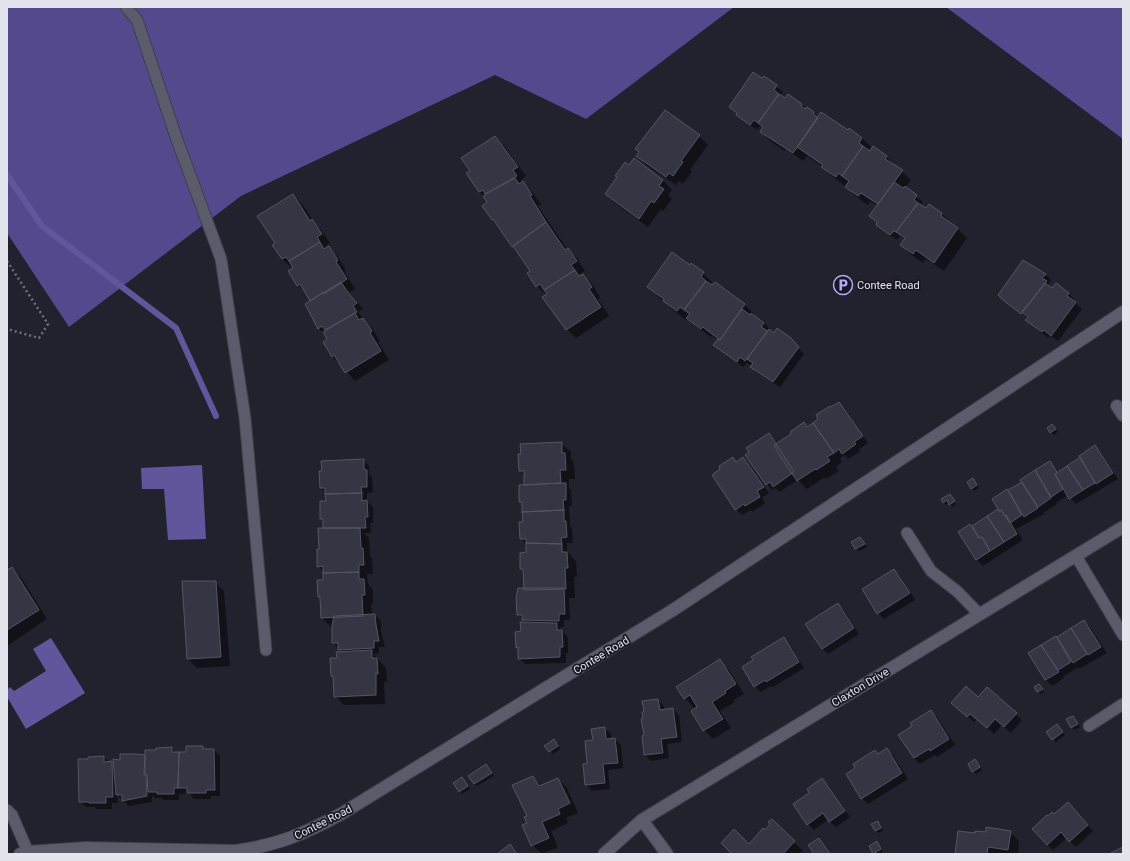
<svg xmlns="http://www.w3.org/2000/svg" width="1130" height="861" viewBox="0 0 1130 861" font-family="Roboto,sans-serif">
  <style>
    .forest { fill: #55498e }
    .water { fill: #61569c }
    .shadow { fill: #0007 }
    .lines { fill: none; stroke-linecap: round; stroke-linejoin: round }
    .stream { stroke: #61569c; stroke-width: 6 }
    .building { fill: #363543; stroke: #555463 }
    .lane-casing { stroke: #403e4a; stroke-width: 13 }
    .street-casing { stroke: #403e4a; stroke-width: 14 }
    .path { stroke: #706f7b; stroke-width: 2.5; stroke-dasharray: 2 3; stroke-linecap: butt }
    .lane { stroke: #5c5b6b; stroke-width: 11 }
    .street { stroke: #5c5b6b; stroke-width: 12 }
    .labels { text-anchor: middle; stroke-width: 3.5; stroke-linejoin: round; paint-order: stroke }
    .poi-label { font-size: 11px; fill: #e4e4ed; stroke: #191724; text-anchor: start }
    .street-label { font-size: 11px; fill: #e4e4ed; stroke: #191724 }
  </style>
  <rect width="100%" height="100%" fill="#22212e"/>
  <!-- forest -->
  <path class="forest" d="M 7,7 L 734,7 L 586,119 L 495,75 L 241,196 L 69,327 L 7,233 Z
    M 946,7 L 1123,7 L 1123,139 Z"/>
  <!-- water -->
  <path class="water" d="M 202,465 L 206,539 L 168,540 L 164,489 L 142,489 L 141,468 Z
    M 51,638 L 85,693 L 26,729 L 7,697 L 7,690 L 10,687 L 14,691 L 46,671 L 33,649 Z"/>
  <!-- shadow -->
  <path class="shadow" d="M 764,77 L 783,92 L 780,96 L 785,99 L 788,95 L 813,113 L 818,118 L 862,138 L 871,147 L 869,151 L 886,157 L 911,180 L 905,188 L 923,202 L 920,206 L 926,210 L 929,206 L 942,214 L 967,238 L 944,271 L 926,259 L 923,263 L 910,254 L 901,245 L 905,239 L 903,238 L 900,236 L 897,240 L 883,231 L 877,225 L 878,223 L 870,216 L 878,206 L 870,201 L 868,205 L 855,196 L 846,187 L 832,176 L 823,167 L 807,156 L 803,161 L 786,149 L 785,151 L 770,141 L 761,132 L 764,128 L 760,126 L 757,130 L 737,115 L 738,114 L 730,107 Z
    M 699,136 L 708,145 L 690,170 L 692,172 L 683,184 L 678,181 L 676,185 L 646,165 L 637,156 Z
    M 495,137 L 504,146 L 526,176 L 521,180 L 532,192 L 541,204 L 538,206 L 567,249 L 577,258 L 585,271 L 580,274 L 581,276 L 583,275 L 592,284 L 600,297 L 598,299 L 609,316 L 576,338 L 567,329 L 547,296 L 537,286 L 528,273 L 531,271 L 519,253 L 512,246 L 483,206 L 489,202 L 480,192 L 471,171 Z
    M 663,180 L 672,190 L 668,195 L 672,199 L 663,211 L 661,209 L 648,227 L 615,203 L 606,194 Z
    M 293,195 L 302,204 L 314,222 L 321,230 L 330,243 L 325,246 L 327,249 L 329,247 L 338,257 L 346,270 L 344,271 L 355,289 L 349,292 L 363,309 L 358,312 L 363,319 L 372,328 L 380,341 L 378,342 L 389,360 L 355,381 L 332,356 L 329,339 L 319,328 L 311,301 L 306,293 L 298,285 L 293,269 L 282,259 L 276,244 Z
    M 690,266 L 703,273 L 712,282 L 710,285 L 713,287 L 715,283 L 745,305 L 754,314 L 753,316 L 764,323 L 770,329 L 769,330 L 774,334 L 793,342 L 804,354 L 780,387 L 757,373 L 751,367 L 752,366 L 747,363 L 743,367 L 721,351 L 715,345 L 718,340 L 712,336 L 711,337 L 697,327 L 688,318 L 686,320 L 673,310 L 648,287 Z
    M 1045,274 L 1051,280 L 1048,284 L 1053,289 L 1056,285 L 1069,294 L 1075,300 L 1073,301 L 1082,309 L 1058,341 L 1050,336 L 1048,338 L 1033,326 L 1027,320 L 1027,319 L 1025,317 L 1026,316 L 1005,301 Z
    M 839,403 L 845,409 L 868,443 L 859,449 L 861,451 L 848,459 L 844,455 L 840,459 L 842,462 L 836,467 L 839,471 L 826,479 L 825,477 L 807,489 L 798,480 L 779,492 L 776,488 L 772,490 L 767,484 L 769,434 L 777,444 L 792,434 L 804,424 L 808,428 Z
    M 1055,428 L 1058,432 L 1054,435 L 1051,432 Z
    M 561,443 L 571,452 L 571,459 L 574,463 L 575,479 L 569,479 L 569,488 L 571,490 L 572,506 L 569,506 L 570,526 L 572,528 L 573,543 L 567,543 L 567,551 L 576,562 L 577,577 L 574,577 L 575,598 L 569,598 L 570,620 L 564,620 L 564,627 L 559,627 L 568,637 L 568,653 L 566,653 L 566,663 L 525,664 L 519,658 L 519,649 L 517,647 L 527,623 L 518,615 L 525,589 L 524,571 L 521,569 L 527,553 L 527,545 L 521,539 L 524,523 L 523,504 L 520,502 L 525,486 L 525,476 L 520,471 Z
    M 1095,447 L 1101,453 L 1118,479 L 1076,504 L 1068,495 L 1056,503 L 1057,504 L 1043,513 L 1044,514 L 1016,529 L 1023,540 L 983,566 L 977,560 L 970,525 L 972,527 L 999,509 L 993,499 L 1023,482 L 1021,480 L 1050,462 L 1058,472 Z
    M 733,458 L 737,462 L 743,458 L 749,464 L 769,493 L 762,498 L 765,503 L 752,512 L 751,510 L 742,515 L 736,509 L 713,475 Z
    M 363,460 L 369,466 L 369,474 L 372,477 L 373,492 L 367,493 L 367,502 L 373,507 L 373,523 L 370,523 L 371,533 L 364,533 L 369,538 L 370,556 L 372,558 L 373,574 L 367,574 L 368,584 L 373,590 L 373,604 L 371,604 L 372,615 L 375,615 L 381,621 L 381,631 L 385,647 L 379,647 L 379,654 L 374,654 L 386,668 L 387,682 L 384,682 L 385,704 L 344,705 L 335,696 L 334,678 L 332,676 L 338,659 L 342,652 L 333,643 L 333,627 L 331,627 L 322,618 L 321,599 L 319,597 L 324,581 L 324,572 L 318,566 L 320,550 L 326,529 L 324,521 L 321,518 L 327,502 L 326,493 L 321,488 Z
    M 975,482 L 979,488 L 974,491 L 971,488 Z
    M 952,498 L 956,504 L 953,507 L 949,503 L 946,505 L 942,500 Z
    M 860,538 L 867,547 L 859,551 L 852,543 Z
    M 12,568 L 21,577 L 47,619 L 7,646 L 7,571 Z
    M 894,570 L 900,576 L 915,600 L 884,619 L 878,613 Z
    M 215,582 L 224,591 L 230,666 L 197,668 L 188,659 Z
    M 838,604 L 844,610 L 859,634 L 828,654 L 822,648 Z
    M 1084,621 L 1090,627 L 1107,653 L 1079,669 L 1078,667 L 1063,677 L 1064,678 L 1052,686 L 1046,680 L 1029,654 Z
    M 783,638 L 789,644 L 804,668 L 773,687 L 771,686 L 761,692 L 755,686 Z
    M 720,661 L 729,670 L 744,694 L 733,700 L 735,702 L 720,711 L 731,728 L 713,739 L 704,730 L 700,704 L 694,708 L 685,698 Z
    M 1035,687 L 1041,688 L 1044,692 L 1041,694 Z
    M 987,689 L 1022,720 L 1011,733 L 1002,725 L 994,734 L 977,719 L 974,722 L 959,709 L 978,699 Z
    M 658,700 L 664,706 L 664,710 L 673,709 L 679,715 L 682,742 L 667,744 L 669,758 L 651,761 L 645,755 L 645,736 Z
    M 931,711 L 937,717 L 955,745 L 937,757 L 935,755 L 920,764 L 914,758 L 900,735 L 914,726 Z
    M 1073,717 L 1080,727 L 1074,730 L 1072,727 Z
    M 1057,725 L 1065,735 L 1056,742 L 1053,739 Z
    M 605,728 L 611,734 L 611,739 L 615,739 L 621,745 L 623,768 L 608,770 L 610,789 L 592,791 L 586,784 L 588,764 L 594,741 Z
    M 554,740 L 560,749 L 553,754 L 550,751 Z
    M 202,747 L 205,750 L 214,750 L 220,756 L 220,796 L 211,796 L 211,799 L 194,799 L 189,793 L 179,794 L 179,800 L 164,800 L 161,798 L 155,798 L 152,795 L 152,802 L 129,806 L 118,796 L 118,803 L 112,803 L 112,809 L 96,809 L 95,807 L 86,807 L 80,801 L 104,757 L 109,762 L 111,762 L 115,765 L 121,761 L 137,755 L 146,756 L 172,748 L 176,753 L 187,753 Z
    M 887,749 L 893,755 L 908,779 L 868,804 L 862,798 L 878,755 Z
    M 975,761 L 982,770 L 976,774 L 973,771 Z
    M 489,768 L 494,776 L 477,786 L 474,784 Z
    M 533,777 L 542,786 L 558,779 L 567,788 L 578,813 L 566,818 L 568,823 L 551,831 L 558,847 L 542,854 L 532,845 L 528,823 L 528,817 Z
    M 462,778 L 470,789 L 462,794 L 454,783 Z
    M 822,780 L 828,786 L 850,817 L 836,827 L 828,820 L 814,830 L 808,824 L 811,793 Z
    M 1074,809 L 1093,831 L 1076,847 L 1067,838 L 1053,850 L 1047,844 L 1054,815 Z
    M 772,820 L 803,851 L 800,854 L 733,854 L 749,845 L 765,831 L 772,824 Z
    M 878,822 L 883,831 L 878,833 L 876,830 Z
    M 1010,832 L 1019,841 L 1018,854 L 956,854 L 976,834 Z
    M 876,842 L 883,852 L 879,854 L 874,853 Z"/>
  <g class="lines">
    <!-- stream -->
    <path class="stream" d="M 7,175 L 42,226 L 176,328 L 216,416"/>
  </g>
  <!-- building -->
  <path class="building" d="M 753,72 L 762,78 L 764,76 L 777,85 L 774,90 L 779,94 L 758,123 L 754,120 L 750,125 L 736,115 L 737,113 L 729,107 Z
    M 779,94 L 785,98 L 788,94 L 802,104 L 801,106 L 805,109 L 807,107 L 814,112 L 813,114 L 818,118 L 793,153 L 760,132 L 763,127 L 758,123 Z
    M 665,110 L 700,135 L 681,161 L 683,162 L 673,176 L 669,173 L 666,177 L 636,156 L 639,152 L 635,149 Z
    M 821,112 L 848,130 L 849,128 L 862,138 L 859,143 L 863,146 L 842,176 L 838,173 L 836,177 L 821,167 L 823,165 L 797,147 Z
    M 495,136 L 518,167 L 513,170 L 517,176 L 485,194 L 483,190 L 479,192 L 466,173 L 470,171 L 461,158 Z
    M 863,146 L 870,151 L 873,146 L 887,156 L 885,159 L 903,170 L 878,204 L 861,193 L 858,196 L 845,187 L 849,181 L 842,176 Z
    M 634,158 L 663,180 L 659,186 L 664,189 L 654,203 L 651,201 L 639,219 L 605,194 L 617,177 L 615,176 L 625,162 L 629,165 Z
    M 515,178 L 519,184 L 523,181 L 532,195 L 530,196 L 546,222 L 512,247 L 493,219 L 492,220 L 482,206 L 487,202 L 483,196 Z
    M 894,182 L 903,188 L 905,186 L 917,195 L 914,200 L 918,203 L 896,232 L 894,231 L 890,235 L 876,225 L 877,222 L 869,216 Z
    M 293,194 L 310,221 L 312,219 L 322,234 L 317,237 L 320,242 L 289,261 L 286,257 L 282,259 L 272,245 L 275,243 L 257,216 Z
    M 918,203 L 926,208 L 929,204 L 942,213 L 941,216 L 958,228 L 934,263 L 916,250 L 913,254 L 900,245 L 905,238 L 896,232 Z
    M 546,222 L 565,250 L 568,248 L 577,261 L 571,265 L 575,270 L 544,290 L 540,284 L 536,287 L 527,273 L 530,271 L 513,246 Z
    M 320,242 L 324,249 L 329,246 L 338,260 L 336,262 L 347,279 L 324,294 L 323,292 L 310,301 L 300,284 L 297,286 L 288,271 L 293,268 L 289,261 Z
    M 672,252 L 690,265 L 691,263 L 704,272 L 701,277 L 706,281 L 684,310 L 680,307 L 677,311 L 663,301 L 664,299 L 647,287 Z
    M 1023,260 L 1046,274 L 1042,278 L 1047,281 L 1021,314 L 1003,300 L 998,295 Z
    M 575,270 L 579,276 L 583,274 L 592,287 L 589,289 L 601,307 L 566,330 L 542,297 L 547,294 L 544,290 Z
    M 706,281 L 712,285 L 715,282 L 745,304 L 720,340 L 703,327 L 701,329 L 686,318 L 690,314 L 684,310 Z
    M 341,282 L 347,291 L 357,303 L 353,306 L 357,312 L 325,330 L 322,326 L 318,329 L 305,304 Z
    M 1045,283 L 1052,288 L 1056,283 L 1069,293 L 1067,296 L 1076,302 L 1051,336 L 1044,330 L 1042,332 L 1025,320 L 1028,317 L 1022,312 Z
    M 742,309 L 750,315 L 751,313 L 764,323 L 761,327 L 768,331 L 745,361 L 740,357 L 737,362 L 713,345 L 718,339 L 720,340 Z
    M 355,313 L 359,320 L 363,318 L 372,331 L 370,333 L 381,351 L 345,373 L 334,355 L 332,357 L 323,342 L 327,339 L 323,332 Z
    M 777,328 L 791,338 L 799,347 L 773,382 L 750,367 L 753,363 L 747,359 L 769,329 L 774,333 Z
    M 839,402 L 863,436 L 854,442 L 856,444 L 842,454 L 839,449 L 834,453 L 813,423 L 818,419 L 816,415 L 830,406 L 831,407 Z
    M 804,422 L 807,427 L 813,423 L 834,453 L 827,457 L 830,461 L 816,470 L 815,469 L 797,481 L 780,456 L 774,445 L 791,434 L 790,432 Z
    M 1052,424 L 1056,429 L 1050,433 L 1047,428 Z
    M 769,433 L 794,472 L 773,487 L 770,482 L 766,485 L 745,455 L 749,452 L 746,448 Z
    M 562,442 L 562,453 L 565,453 L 566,470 L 560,470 L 561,483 L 524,485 L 524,471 L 519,471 L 518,454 L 521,454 L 520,444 Z
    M 1095,445 L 1113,473 L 1096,484 L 1079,456 Z
    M 733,457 L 736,462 L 743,457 L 764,487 L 757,491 L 760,497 L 745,506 L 744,504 L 735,510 L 712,475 L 720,469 L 719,466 Z
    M 1080,457 L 1095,483 L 1083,490 L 1067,466 Z
    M 364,459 L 364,469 L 367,470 L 367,487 L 361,487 L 362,493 L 325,494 L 325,488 L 320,488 L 319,471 L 322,471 L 321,461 Z
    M 1050,461 L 1057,472 L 1055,474 L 1063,489 L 1051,497 L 1035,470 Z
    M 1067,466 L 1083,490 L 1069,499 L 1055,474 Z
    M 1035,470 L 1051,498 L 1038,507 L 1020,480 Z
    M 973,478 L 977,485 L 971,489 L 967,482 Z
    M 1022,482 L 1038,508 L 1024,517 L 1008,490 Z
    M 561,483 L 566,483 L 566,500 L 563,500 L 564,510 L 522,512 L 522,502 L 519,502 L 519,485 Z
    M 1007,489 L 1022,515 L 1010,523 L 1001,510 L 999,511 L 992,499 Z
    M 362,493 L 362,501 L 367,500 L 368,517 L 365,517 L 366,528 L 323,528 L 323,519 L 320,519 L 320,501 L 326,501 L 325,494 Z
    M 950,494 L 955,501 L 949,505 L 947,500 L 943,503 L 941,499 Z
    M 998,509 L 999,511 L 1001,510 L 1005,516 L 1006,515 L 1017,534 L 1004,542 L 987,516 Z
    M 564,510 L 564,521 L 566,521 L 567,537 L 561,538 L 562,544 L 526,543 L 526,539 L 520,539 L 519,522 L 523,522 L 522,512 Z
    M 987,516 L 1004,542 L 990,551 L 982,537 L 979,538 L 972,526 Z
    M 970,524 L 979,538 L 982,537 L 990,551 L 976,560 L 958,532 Z
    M 318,528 L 360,528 L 361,548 L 363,548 L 364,565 L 359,565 L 359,572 L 323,573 L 323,566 L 317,567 L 317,549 L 319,549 Z
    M 860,537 L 865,544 L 855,549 L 851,542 Z
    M 526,543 L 562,544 L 562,552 L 567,552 L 568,568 L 565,568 L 566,589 L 524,590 L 523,569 L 520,569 L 520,553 L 526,552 Z
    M 12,567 L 39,610 L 7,630 L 7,570 Z
    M 894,569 L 910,593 L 877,614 L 862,589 Z
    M 359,572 L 359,579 L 364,579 L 365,595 L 362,595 L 363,616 L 321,618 L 320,597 L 318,597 L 317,580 L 323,580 L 323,573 Z
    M 182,581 L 216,581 L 221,657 L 187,659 Z
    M 518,588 L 564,588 L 565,614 L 559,614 L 559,621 L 522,620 L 522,615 L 517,615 L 516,598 Z
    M 838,603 L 854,628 L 822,649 L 805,624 Z
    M 375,614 L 376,625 L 379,641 L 374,641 L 374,648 L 338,650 L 338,643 L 332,643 L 332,626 L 334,616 Z
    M 1084,620 L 1101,647 L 1088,655 L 1071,628 Z
    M 520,622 L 557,623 L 557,630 L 562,630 L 563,647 L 560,647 L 560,657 L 518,659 L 518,647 L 516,648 L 515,632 L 521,631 Z
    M 1071,628 L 1087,654 L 1073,663 L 1057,637 Z
    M 1056,636 L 1071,662 L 1058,670 L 1041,645 Z
    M 784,637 L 799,662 L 766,682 L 765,680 L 754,687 L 742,667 L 753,660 L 751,657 Z
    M 1041,645 L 1059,672 L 1045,680 L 1028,653 Z
    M 372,650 L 372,658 L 377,658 L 378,674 L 376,673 L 376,695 L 334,697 L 333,676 L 331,676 L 330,658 L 337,658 L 336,652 Z
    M 720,659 L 736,684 L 725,691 L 726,693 L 712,702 L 723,719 L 703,731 L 691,711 L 697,707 L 690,695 L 684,699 L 676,687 Z
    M 1039,684 L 1043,689 L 1037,692 L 1034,687 Z
    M 966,686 L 978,697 L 987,687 L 1017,713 L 1004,727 L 995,719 L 987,728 L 970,714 L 967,717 L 951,703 Z
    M 658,699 L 660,710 L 673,708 L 677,737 L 661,739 L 663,753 L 644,755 L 642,736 L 644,735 L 641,719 L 643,718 L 642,712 L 644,711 L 642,701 Z
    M 931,710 L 949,739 L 930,751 L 929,749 L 914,758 L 898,735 L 912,726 L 910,723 Z
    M 1073,716 L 1078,724 L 1071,728 L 1066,719 Z
    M 1057,724 L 1063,732 L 1052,740 L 1046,732 Z
    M 605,727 L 606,739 L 615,738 L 618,763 L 603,764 L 605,783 L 585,785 L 583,764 L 587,763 L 585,741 L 593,740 L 591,729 Z
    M 554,739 L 558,746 L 549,752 L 544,746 Z
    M 186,746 L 203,746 L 203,749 L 214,749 L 215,790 L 206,790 L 206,793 L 187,793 L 187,788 L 178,788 L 179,752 L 186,752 Z
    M 172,747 L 172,752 L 179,752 L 178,788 L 174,788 L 174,794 L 157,794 L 157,792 L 148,792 L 147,775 L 145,775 L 145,750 L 156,750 L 156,748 Z
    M 887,748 L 902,773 L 861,799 L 846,774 L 855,768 L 853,764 L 875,750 L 878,754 Z
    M 120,754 L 137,754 L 145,755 L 144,774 L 146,775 L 147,796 L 122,801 L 122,795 L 116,795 L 113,759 L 120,760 Z
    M 104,756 L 104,762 L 112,761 L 113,797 L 106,797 L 106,803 L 89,803 L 89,802 L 79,802 L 78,759 L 88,759 L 88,757 Z
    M 975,759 L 980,767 L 972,772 L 968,764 Z
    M 486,764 L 492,773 L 474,784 L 468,776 Z
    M 533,776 L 539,786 L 558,778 L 570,803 L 558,809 L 560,814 L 542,822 L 549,838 L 531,846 L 522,825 L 527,823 L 524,817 L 527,816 L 512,785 Z
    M 462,777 L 468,786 L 459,792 L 453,783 Z
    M 822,778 L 845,811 L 829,822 L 823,813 L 807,825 L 793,804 L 809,793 L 807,789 Z
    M 1068,802 L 1088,825 L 1069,842 L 1061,832 L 1047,845 L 1032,829 L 1047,815 L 1048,816 L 1052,812 L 1054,814 Z
    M 772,819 L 795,841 L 783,854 L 732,854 L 721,843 L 734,829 L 749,844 L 763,828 L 765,830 L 770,824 L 768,822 Z
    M 878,821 L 881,828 L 875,831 L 871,824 Z
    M 986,827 L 1011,831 L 1008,850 L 988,847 L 987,854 L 955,854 L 958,831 L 975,833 L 975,831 L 986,832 Z
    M 819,838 L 830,854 L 814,854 L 808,845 Z
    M 877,841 L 881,849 L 873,854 L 869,846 Z
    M 510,844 L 517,854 L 497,854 Z
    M 1123,847 L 1123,854 L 1109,854 Z"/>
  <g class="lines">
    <defs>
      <path id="lane" d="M 126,7 L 137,20 L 176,137 L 221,259 L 245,418 L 266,650
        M 907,533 L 931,571 L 958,592 L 979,614
        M 1076,556 L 1123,635
        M 1089,726 L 1123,704
        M 7,810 L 12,815 L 28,852"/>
      <path id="street" d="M 1117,406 L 1123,415
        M 642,820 L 667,854
        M 20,854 L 28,852 L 85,848 L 236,851 C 278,845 304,834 341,814 L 673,610 L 1123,312
        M 604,854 L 642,820 L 1123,527"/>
    </defs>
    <!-- lane casing -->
    <use href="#lane" class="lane-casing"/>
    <!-- street casing -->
    <use href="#street" class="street-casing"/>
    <!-- path -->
    <path class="path" d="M 7,261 L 48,324 L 39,338 L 7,329"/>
    <!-- lane -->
    <use href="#lane" class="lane"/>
    <!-- street -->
    <use href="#street" class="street"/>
  </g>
  <!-- icons -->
  <defs>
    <symbol id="parking-ring" viewBox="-11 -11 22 22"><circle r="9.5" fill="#191724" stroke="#b5acf8" stroke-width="1.5"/><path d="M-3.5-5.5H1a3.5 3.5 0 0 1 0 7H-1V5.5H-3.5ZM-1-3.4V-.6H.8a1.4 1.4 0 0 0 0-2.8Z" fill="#b5acf8"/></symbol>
  </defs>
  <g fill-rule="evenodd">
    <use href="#parking-ring" x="832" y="274" width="22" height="22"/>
  </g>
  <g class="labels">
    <!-- poi labels -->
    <g class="poi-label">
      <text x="857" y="289">Contee Road</text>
    </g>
    <!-- street labels -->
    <g class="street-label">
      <text transform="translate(601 655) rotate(-31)" y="4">Contee Road</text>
      <text transform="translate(860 687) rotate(-31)" y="4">Claxton Drive</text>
      <text transform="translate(323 822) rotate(-27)" y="4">Contee Road</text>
    </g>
  </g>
  <!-- border -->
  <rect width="1130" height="861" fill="none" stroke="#e4e4ed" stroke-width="16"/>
</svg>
